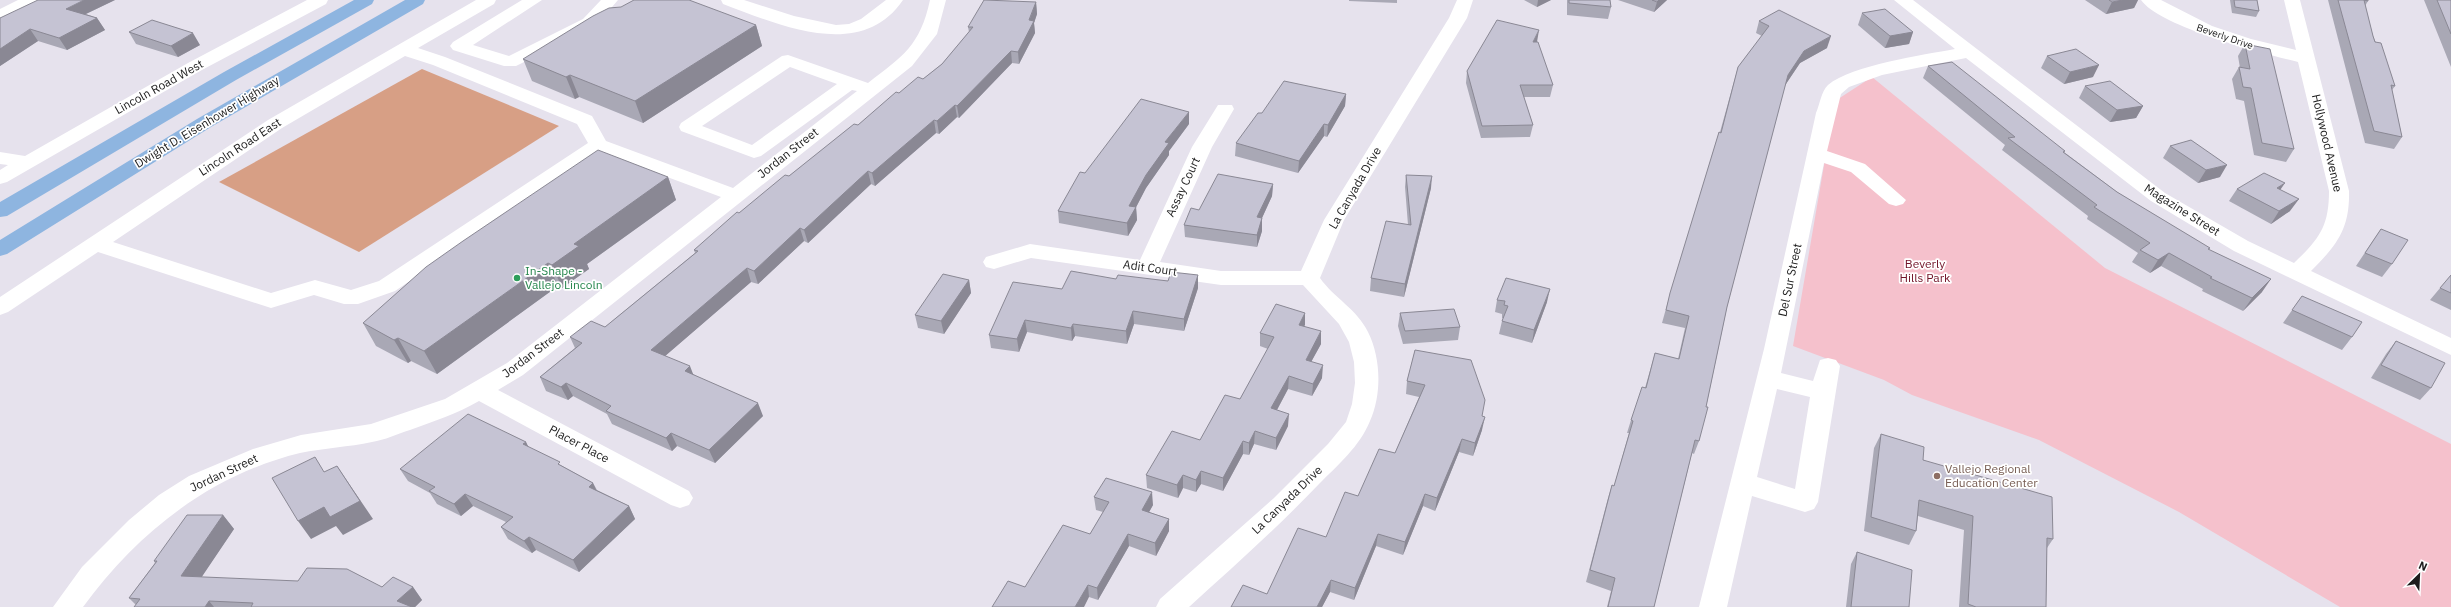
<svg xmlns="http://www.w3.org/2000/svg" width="2451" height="607" viewBox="0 0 2451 607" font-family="'IBM Plex Sans',sans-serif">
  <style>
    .park { fill: #f5c1cc }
    .pitch { fill: #d79f85 }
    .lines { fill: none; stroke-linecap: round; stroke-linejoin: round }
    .minor { fill: #fff; fill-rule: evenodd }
    .highway { fill: #8eb5e0; fill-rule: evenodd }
    .wall { fill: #a9a8b5 }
    .shaded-wall { fill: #8a8894 }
    .building { fill: #c5c3d3; stroke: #8a8894 }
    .leisure-dot { fill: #2e9e5b; stroke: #fff; stroke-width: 1.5 }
    .education-dot { fill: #8d6e63; stroke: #fff; stroke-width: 1.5 }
    .labels { text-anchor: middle; stroke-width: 3.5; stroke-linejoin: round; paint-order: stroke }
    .far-street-label { font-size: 10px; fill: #1c1c1c; stroke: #fff }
    .street-label { font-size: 12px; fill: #1c1c1c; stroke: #fff }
    .park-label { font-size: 12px; fill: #711227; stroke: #fff }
    .leisure-label { font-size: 12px; fill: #27864d; stroke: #fff; text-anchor: start }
    .education-label { font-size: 12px; fill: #785e54; stroke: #fff; text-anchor: start }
  </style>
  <rect width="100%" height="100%" fill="#e6e2ed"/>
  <!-- park -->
  <path class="park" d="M 1872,77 L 2105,268 L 2451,444 L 2451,607 L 2340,607 L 2179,512 L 2039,440 L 1912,395 L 1884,380 L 1793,346 L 1835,101 Z"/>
  <!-- pitch -->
  <path class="pitch" d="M 422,69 L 559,126 L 359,252 L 219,182 Z"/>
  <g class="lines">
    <!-- minor -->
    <path class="minor" d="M 18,0 L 40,0 L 38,4 L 0,20 L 0,9 Z
      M 307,0 L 328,0 L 326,4 L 200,71 L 7,182 L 0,184 L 0,170 L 8,165 L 0,164 L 0,152 L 25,156 L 188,63 Z
      M 476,0 L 496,0 L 494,4 L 418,48 L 445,57 L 592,116 L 606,141 L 733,188 L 857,91 L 852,90 L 761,156 L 754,158 L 681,131 L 679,127 L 681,123 L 782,56 L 788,55 L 868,83 C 903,56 920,46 930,0 L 946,0 L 937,34 L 912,66 L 523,375 L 498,390 L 689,491 L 693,498 L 689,505 L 680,508 L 671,505 L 479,401 C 457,414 434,421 410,430 C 397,434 385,440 372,442 C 349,447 324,448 300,453 C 210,475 137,533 83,607 L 53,607 L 82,567 L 129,520 L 159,495 L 189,476 L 253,449 L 301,435 L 371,424 L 445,399 L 507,363 L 721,197 L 600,152 L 395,291 L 358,304 L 344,304 L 314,295 L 271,308 L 98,252 L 8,312 L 0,315 L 0,297 L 268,120 ZM 405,56 L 433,65 L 577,124 L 588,143 L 379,281 L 351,290 L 315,280 L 271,293 L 113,242 L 282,128 ZM 790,67 L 837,84 L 752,145 L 702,126 Z
      M 522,0 L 542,0 L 473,45 L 509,56 L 583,19 L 601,0 L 618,0 L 595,27 L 516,66 L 504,66 L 453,50 L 450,46 L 453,42 Z
      M 721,0 L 744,0 L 794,16 L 836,25 L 849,24 L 861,19 L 886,0 L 903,0 C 861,62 779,25 723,4 Z
      M 1457,0 L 1473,0 L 1467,18 L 1344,220 L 1320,278 C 1334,298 1357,309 1368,332 C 1381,358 1382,394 1370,421 C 1360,446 1338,465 1319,484 C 1278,527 1233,567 1189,607 L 1156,607 L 1160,599 L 1274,498 L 1328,444 L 1346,422 L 1352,404 L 1355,383 L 1354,362 L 1349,342 L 1339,324 L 1303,285 L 1221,285 L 1031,258 L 994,269 L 986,267 L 983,262 L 986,257 L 1030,244 L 1140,260 L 1192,147 L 1218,105 L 1232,105 L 1234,109 L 1212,147 L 1160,262 L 1221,271 L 1301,271 L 1324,220 L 1449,18 Z
      M 1894,0 L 1913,0 L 2165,193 L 2248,241 L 2294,263 C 2319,239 2329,227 2329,191 L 2298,62 C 2265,54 2160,27 2141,0 L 2161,0 L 2212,26 L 2251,39 L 2296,50 L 2284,0 L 2300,0 L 2349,191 C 2350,229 2337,245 2311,271 L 2451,338 L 2451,355 L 2234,251 L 2151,201 L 1966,58 L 1882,75 L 1849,87 L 1841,94 L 1827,151 L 1865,164 L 1906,200 L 1903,204 L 1896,206 L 1889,204 L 1851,172 L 1824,163 L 1781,373 L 1813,381 L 1820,360 L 1828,358 L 1836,360 L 1840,366 L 1818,502 L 1814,509 L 1805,512 L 1752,496 L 1727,607 L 1699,607 L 1764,349 L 1816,113 C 1820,104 1821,92 1828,85 C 1852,65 1923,55 1955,49 ZM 1777,389 L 1810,397 L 1795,489 L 1757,477 Z"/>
    <!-- highway -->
    <path class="highway" d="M 354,0 L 374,0 L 372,4 L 236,80 L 7,216 L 0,217 L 0,202 L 224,72 Z
      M 405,0 L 425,0 L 423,4 L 211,127 L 7,254 L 0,256 L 0,240 L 197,119 Z"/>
  </g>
  <!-- wall -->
  <path class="wall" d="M 115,0 L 86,14 L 97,18 L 105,30 L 67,50 L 38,41 L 0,66 L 0,18 Z
    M 1349,0 L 1397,0 L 1397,3 L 1349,1 Z
    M 1524,0 L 1551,0 L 1537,7 Z
    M 1567,0 L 1610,0 L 1611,7 L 1608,19 L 1567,15 Z
    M 1618,0 L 1667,0 L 1654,12 Z
    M 2085,0 L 2138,0 L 2134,8 L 2106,14 Z
    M 2230,0 L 2257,0 L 2259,11 L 2256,17 L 2232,13 Z
    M 2328,0 L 2368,0 L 2368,1 L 2365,6 L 2373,36 L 2395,86 L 2392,90 L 2402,137 L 2394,149 L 2365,143 Z
    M 2424,0 L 2451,0 L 2451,67 Z
    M 1036,2 L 1037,14 L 1034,23 L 1035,33 L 1019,64 L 1012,63 L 959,118 L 957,117 L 939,134 L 936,133 L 875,186 L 871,184 L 808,243 L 804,241 L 758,284 L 751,282 L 665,356 L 693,374 L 763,416 L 715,463 L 677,446 L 672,451 L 612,424 L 607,414 L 573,396 L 568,400 L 546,391 L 540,377 L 575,348 L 570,337 L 605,327 L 695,253 L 694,250 L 739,213 L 858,125 L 899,93 L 923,79 L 942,64 L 969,32 L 968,27 Z
    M 1862,13 L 1913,32 L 1909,44 L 1885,48 L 1858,25 Z
    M 1759,21 L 1827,48 L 1800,63 L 1785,85 L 1727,307 L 1699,441 L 1694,454 L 1692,453 L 1654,607 L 1607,607 L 1611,591 L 1586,582 L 1608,498 L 1612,485 L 1614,486 L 1629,433 L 1627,433 L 1631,420 L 1645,388 L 1655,353 L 1678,359 L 1685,328 L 1662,323 L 1667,305 L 1719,132 L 1720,132 L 1738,67 L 1762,36 L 1756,33 Z
    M 756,25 L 762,46 L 643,123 L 579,97 L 575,99 L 532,81 L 523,59 Z
    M 129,32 L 200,45 L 178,57 L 136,44 Z
    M 1537,42 L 1553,85 L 1550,97 L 1524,97 L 1533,125 L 1530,137 L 1481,138 L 1466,83 L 1467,71 Z
    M 2245,44 L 2294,149 L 2286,162 L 2254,155 L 2244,101 L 2236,99 L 2232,79 L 2239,67 L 2240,68 L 2238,56 Z
    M 2047,56 L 2093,77 L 2064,84 L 2041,68 Z
    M 1928,66 L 2065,151 L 2064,152 L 2117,192 L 2209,250 L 2262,292 L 2243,311 L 2202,291 L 2203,289 L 2161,266 L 2150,273 L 2132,262 L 2138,253 L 2087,219 L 2088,216 L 2002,150 L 2005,145 L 1923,78 Z
    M 2085,86 L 2143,106 L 2136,118 L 2110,122 L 2079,98 Z
    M 1346,94 L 1345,106 L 1327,137 L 1324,136 L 1298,173 L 1235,156 L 1236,143 L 1262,113 Z
    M 1189,124 L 1169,151 L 1169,155 L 1146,188 L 1136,207 L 1137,220 L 1128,236 L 1059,223 L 1058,211 L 1085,173 Z
    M 2170,146 L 2220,177 L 2198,183 L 2163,158 Z
    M 1406,175 L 1431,188 L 1404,297 L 1370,291 L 1371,278 L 1408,225 L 1405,187 Z
    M 668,177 L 676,200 L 587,264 L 589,269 L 562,288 L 558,286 L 437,374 L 411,361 L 408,363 L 376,346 L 363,323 Z
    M 1273,184 L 1272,196 L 1262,218 L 1262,231 L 1257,247 L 1185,237 L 1184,225 L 1199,210 Z
    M 2237,189 L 2280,189 L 2290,211 L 2271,224 L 2229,201 Z
    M 2381,229 L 2392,264 L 2382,277 L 2356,266 L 2372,242 Z
    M 1198,275 L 1198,288 L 1184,331 L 1134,324 L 1127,344 L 1075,336 L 1072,341 L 1027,332 L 1019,352 L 991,348 L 989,335 L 1062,289 L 1116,279 L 1168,281 Z
    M 2451,275 L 2451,310 L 2430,300 Z
    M 969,280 L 971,293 L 944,334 L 918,328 L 915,315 Z
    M 2302,296 L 2352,337 L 2342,350 L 2283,323 Z
    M 1497,300 L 1547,302 L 1532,343 L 1499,334 L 1502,321 L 1503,318 L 1502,318 L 1502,314 L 1495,312 Z
    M 1305,313 L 1304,326 L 1321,344 L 1311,362 L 1322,378 L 1312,396 L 1288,389 L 1277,410 L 1288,426 L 1276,450 L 1254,444 L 1249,455 L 1243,454 L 1223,491 L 1201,484 L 1196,492 L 1183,488 L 1178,498 L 1147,488 L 1146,475 L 1200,440 L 1240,399 L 1268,349 L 1260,346 L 1260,333 Z
    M 1400,313 L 1460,327 L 1458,340 L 1403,344 L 1398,326 Z
    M 2396,341 L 2431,388 L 2420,400 L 2371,378 L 2386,354 Z
    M 1415,350 L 1482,416 L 1482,430 L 1473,456 L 1459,452 L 1435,511 L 1423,506 L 1403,555 L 1376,546 L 1354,600 L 1330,592 L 1322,607 L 1231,607 L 1267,594 L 1326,537 L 1358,496 L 1395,453 L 1419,397 L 1406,394 L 1407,381 Z
    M 1881,434 L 2053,539 L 2047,548 L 2046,607 L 1959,607 L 1964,530 L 1918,516 L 1916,531 L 1909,545 L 1864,531 L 1874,448 Z
    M 526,442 L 528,447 L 593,483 L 597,490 L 629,506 L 635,519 L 579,572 L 536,550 L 532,553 L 508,539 L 501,527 L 506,522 L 473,506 L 461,516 L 437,504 L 430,493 L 408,481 L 400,469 Z
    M 1094,497 L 1153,505 L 1149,512 L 1169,519 L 1169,531 L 1156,556 L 1129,546 L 1098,600 L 1089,597 L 1025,587 L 1090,534 L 1103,512 L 1096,510 Z
    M 223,515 L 234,529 L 201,577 L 382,587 L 413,587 L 422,600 L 415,607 L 134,607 L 136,605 L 129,598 L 155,563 L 154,561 Z
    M 1857,552 L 1909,607 L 1846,607 L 1851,564 Z"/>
  <!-- shaded-wall -->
  <path class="shaded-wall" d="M 84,0 L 115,0 L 73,20 L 66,9 Z
    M 1538,0 L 1551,0 L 1537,7 Z
    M 1659,0 L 1667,0 L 1654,12 L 1657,2 Z
    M 2123,0 L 2138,0 L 2134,8 L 2106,14 L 2112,2 Z
    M 1036,2 L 1037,14 L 1034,23 L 1035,33 L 1019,64 L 1018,52 Z
    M 97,18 L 105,30 L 67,50 L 59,38 Z
    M 756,25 L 762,46 L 643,123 L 635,101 Z
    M 30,29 L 38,41 L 0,66 L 0,49 Z
    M 1539,30 L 1537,42 L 1533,42 Z
    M 1913,32 L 1909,44 L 1885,48 L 1890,36 Z
    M 193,33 L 200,45 L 178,57 L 171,46 Z
    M 1831,36 L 1827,48 L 1800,63 L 1784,87 L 1788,75 L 1804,51 Z
    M 1011,51 L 1012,63 L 959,118 L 957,106 Z
    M 2099,65 L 2093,77 L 2064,84 L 2070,72 Z
    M 570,75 L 579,97 L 575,99 L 566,77 Z
    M 1346,94 L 1345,106 L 1327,137 L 1328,125 Z
    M 955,105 L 957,117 L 939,134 L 937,121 Z
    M 2143,106 L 2136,118 L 2110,122 L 2117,110 Z
    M 1189,112 L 1189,124 L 1169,151 L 1169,155 L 1146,188 L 1130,219 L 1129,206 L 1146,175 L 1165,142 Z
    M 934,120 L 936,133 L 875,186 L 872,173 Z
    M 1324,124 L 1324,136 L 1298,173 L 1299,161 Z
    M 2227,165 L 2220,177 L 2198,183 L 2206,170 Z
    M 868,171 L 871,184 L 808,243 L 804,230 Z
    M 1432,176 L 1431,188 L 1404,297 L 1405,284 Z
    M 668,177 L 676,200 L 587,264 L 589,269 L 562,288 L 552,265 L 574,244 Z
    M 2285,183 L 2276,196 L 2277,188 Z
    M 1273,184 L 1272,196 L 1262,218 L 1262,231 L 1257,247 L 1257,217 Z
    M 2299,199 L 2290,211 L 2271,224 L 2279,211 Z
    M 1136,207 L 1137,220 L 1128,236 L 1127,223 Z
    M 800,228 L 804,241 L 758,284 L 754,271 Z
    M 2169,253 L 2161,266 L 2150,273 L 2158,260 Z
    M 548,263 L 558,286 L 437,374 L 424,351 Z
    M 747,268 L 751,282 L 657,363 L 651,350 Z
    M 1198,275 L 1198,288 L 1184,331 L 1184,319 Z
    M 2271,279 L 2262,292 L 2243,311 L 2252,298 Z
    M 969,280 L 971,293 L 944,334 L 941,321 Z
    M 1550,289 L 1547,302 L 1532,343 L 1534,330 Z
    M 1133,311 L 1134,324 L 1127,344 L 1126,331 Z
    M 1305,313 L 1305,325 L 1298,337 L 1299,325 Z
    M 1025,320 L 1027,332 L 1019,352 L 1017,339 Z
    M 1073,324 L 1075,336 L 1072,341 L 1071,328 Z
    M 1321,331 L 1321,344 L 1305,373 L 1306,360 Z
    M 398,338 L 411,361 L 408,363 L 394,340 Z
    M 1323,365 L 1322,378 L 1312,396 L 1313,384 Z
    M 690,366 L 695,379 L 685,371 Z
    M 1289,376 L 1288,389 L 1271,421 L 1271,408 Z
    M 566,383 L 573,396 L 568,400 L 561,387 Z
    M 758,403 L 763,416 L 715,463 L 709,450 Z
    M 1289,414 L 1288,426 L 1276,450 L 1276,438 Z
    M 1485,417 L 1482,430 L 1473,456 L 1475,443 Z
    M 1255,431 L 1254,444 L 1249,455 L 1249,443 Z
    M 671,433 L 677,446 L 672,451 L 666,438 Z
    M 1462,439 L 1459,452 L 1435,511 L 1437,498 Z
    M 1243,441 L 1243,454 L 1223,491 L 1223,478 Z
    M 526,442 L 532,454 L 523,444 Z
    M 337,466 L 373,519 L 343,535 L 336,526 L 311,539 L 298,521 Z
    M 1201,471 L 1201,484 L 1196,492 L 1196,480 Z
    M 1183,475 L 1183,488 L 1178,498 L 1177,485 Z
    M 593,483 L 599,496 L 589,487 Z
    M 1152,492 L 1153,505 L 1143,523 L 1142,510 Z
    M 465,494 L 473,506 L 461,516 L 454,504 Z
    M 1425,494 L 1423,506 L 1403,555 L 1405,542 Z
    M 629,506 L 635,519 L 579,572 L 573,560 Z
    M 223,515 L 234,529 L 193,590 L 181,576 Z
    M 1169,519 L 1169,531 L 1156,556 L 1155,543 Z
    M 1128,534 L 1129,546 L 1098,600 L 1097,588 Z
    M 1378,534 L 1376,546 L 1354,600 L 1355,588 Z
    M 529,537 L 536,550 L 532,553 L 524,541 Z
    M 1331,580 L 1330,592 L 1322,607 L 1317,607 Z
    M 1088,585 L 1089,597 L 1084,607 L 1075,607 Z
    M 413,587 L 422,600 L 415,607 L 401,607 L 397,601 Z
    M 209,601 L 214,607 L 205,607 Z"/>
  <!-- building -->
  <path class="building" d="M 38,0 L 84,0 L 66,9 L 97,18 L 59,38 L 30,29 L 0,49 L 0,18 Z
    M 634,0 L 689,0 L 756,25 L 635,101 L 570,75 L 566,77 L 523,59 L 593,16 L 609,8 L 621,7 Z
    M 984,0 L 1036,2 L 1029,20 L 1034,21 L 1018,52 L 1011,51 L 957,106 L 955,105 L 937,121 L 934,120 L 872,173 L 868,171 L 804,230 L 800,228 L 754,271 L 747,268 L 651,350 L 690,366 L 685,371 L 758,403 L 709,450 L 671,433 L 666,438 L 606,411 L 611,406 L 566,383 L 561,387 L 540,377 L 582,343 L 570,337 L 591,321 L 605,327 L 698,251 L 694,250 L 737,212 L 739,213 L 785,175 L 789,176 L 854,124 L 858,125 L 896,92 L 899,93 L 918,77 L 923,79 L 942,64 L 973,27 L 968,27 Z
    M 1569,0 L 1610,0 L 1611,7 L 1569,3 Z
    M 1652,0 L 1659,0 L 1657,2 Z
    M 2109,0 L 2123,0 L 2112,2 Z
    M 2234,0 L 2257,0 L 2259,11 L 2235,7 Z
    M 2338,0 L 2368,0 L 2368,1 L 2364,0 L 2373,36 L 2375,42 L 2381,43 L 2395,86 L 2391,85 L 2402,137 L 2374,131 Z
    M 2437,0 L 2451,0 L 2451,34 Z
    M 1885,9 L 1913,32 L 1890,36 L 1862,13 Z
    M 1779,10 L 1831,36 L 1804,51 L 1788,75 L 1727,307 L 1706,407 L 1708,407 L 1699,441 L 1695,440 L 1654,607 L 1608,607 L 1615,578 L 1590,570 L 1612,485 L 1614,486 L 1633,421 L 1631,420 L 1642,387 L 1646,388 L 1655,353 L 1679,359 L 1689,316 L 1666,310 L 1670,293 L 1719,132 L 1721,133 L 1738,67 L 1769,26 L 1759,21 Z
    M 152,20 L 193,33 L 171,46 L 129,32 Z
    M 1497,20 L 1539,30 L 1533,42 L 1538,42 L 1553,85 L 1520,85 L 1533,125 L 1482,126 L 1467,71 Z
    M 2245,44 L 2270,49 L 2294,149 L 2262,143 L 2251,88 L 2243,87 L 2239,67 L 2250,69 Z
    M 2076,49 L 2099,65 L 2070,72 L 2047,56 Z
    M 1952,62 L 2065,151 L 2063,152 L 2117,192 L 2210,248 L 2208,249 L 2271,279 L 2252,298 L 2210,278 L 2212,277 L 2169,253 L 2158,260 L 2140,250 L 2150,243 L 2094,207 L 2097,205 L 2008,138 L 2015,137 L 1928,66 Z
    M 1284,81 L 1346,94 L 1328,125 L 1324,124 L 1299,161 L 1236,143 L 1258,113 L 1262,113 Z
    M 2110,81 L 2143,106 L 2117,110 L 2085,86 Z
    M 1141,99 L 1189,112 L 1165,142 L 1169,143 L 1146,175 L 1129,206 L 1136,207 L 1127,223 L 1058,211 L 1080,172 L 1085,173 Z
    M 2191,140 L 2227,165 L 2206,170 L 2170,146 Z
    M 598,150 L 668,177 L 574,244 L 579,246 L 552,265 L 548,263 L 424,351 L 398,338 L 394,340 L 363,323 L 426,267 L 463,241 Z
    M 2264,173 L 2285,183 L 2277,188 L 2299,199 L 2279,211 L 2237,189 Z
    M 1218,174 L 1273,184 L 1257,217 L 1262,218 L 1257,235 L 1184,225 L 1191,208 L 1199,210 Z
    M 1406,175 L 1432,176 L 1405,284 L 1371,278 L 1386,221 L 1411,225 Z
    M 2381,229 L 2408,240 L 2392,264 L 2365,253 Z
    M 1071,271 L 1116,279 L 1118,275 L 1168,281 L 1171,272 L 1198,275 L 1184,319 L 1133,311 L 1126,331 L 1073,324 L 1071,328 L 1025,320 L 1017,339 L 989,335 L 1013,282 L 1062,289 Z
    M 943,274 L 969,280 L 941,321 L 915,315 Z
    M 2451,275 L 2451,293 L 2440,288 Z
    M 1506,278 L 1550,289 L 1534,330 L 1502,321 L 1508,306 L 1504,305 L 1505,301 L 1497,300 Z
    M 2302,296 L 2362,322 L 2352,337 L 2292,310 Z
    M 1276,304 L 1305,313 L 1299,325 L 1321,331 L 1306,360 L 1323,365 L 1313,384 L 1289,376 L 1271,408 L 1289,414 L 1276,438 L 1255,431 L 1249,443 L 1243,441 L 1223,478 L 1201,471 L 1196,480 L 1183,475 L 1177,485 L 1146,475 L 1172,431 L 1200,440 L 1225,395 L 1240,399 L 1274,337 L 1260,333 Z
    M 1454,309 L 1460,327 L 1405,331 L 1400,313 Z
    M 2396,341 L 2445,363 L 2431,388 L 2381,365 Z
    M 1415,350 L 1471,360 L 1485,400 L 1482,416 L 1485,417 L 1475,443 L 1462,439 L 1437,498 L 1425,494 L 1405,542 L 1378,534 L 1355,588 L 1331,580 L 1317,607 L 1231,607 L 1243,585 L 1267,594 L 1298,528 L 1326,537 L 1345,492 L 1358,496 L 1379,449 L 1395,453 L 1425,385 L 1407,381 Z
    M 468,414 L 526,442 L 523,444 L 560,462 L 558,464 L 593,483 L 589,487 L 629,506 L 573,560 L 529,537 L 524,541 L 501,527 L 513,517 L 465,494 L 454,504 L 429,491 L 435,487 L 400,469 Z
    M 1881,434 L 1924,447 L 1923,460 L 2052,497 L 2053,539 L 2047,538 L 2046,607 L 1976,607 L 1968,604 L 1973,516 L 1919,500 L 1916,531 L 1871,517 Z
    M 315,457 L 324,472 L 337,466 L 360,501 L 330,517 L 324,507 L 298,521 L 272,478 Z
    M 1106,478 L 1152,492 L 1142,510 L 1169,519 L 1155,543 L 1128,534 L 1097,588 L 1088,585 L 1075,607 L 992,607 L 1008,581 L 1025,587 L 1063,525 L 1090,534 L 1109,502 L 1094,497 Z
    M 187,515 L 223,515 L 181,576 L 298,581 L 307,568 L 347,569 L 382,587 L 393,577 L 413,587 L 397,601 L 412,607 L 251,607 L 253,603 L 209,601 L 205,607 L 134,607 L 140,599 L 129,598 L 157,561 L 154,561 Z
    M 1857,552 L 1912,570 L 1909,607 L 1851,607 Z"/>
  <!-- markers -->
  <circle class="leisure-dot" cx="517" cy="278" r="4"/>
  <circle class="education-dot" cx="1937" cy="476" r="4"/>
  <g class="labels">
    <!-- far-street labels -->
    <g class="far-street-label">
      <text transform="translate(2225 36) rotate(19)" y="4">Beverly Drive</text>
    </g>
    <!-- street labels -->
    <g class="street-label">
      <text transform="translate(159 87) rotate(-29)" y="4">Lincoln Road West</text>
      <text transform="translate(207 122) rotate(-31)" y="4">Dwight D. Eisenhower Highway</text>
      <text transform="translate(2327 143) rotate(77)" y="4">Hollywood Avenue</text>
      <text transform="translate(240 147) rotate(-33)" y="4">Lincoln Road East</text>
      <text transform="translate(788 153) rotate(-38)" y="4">Jordan Street</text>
      <text transform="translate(1183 187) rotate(-65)" y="4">Assay Court</text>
      <text transform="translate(1355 188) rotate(-60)" y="4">La Canyada Drive</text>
      <text transform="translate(2182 210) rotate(32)" y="4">Magazine Street</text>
      <text transform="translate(1150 268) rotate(8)" y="4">Adit Court</text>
      <text transform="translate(1790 280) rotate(-78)" y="4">Del Sur Street</text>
      <text transform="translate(533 353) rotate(-37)" y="4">Jordan Street</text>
      <text transform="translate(579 444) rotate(28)" y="4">Placer Place</text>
      <text transform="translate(224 473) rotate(-25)" y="4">Jordan Street</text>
      <text transform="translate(1287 500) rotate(-44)" y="4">La Canyada Drive</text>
    </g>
    <!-- park labels -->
    <g class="park-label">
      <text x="1925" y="268">Beverly<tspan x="1925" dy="14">Hills Park</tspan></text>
    </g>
    <!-- leisure labels -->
    <g class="leisure-label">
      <text x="525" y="275">In-Shape -<tspan x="525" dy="14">Vallejo Lincoln</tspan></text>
    </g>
    <!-- education labels -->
    <g class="education-label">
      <text x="1945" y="473">Vallejo Regional<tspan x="1945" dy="14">Education Center</tspan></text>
    </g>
  </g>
  <!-- north arrow -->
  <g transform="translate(2419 575) rotate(24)" stroke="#ffffff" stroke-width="3" paint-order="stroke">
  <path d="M0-3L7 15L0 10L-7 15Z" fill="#1c1c1c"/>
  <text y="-6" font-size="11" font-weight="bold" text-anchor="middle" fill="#1c1c1c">N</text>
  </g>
</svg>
